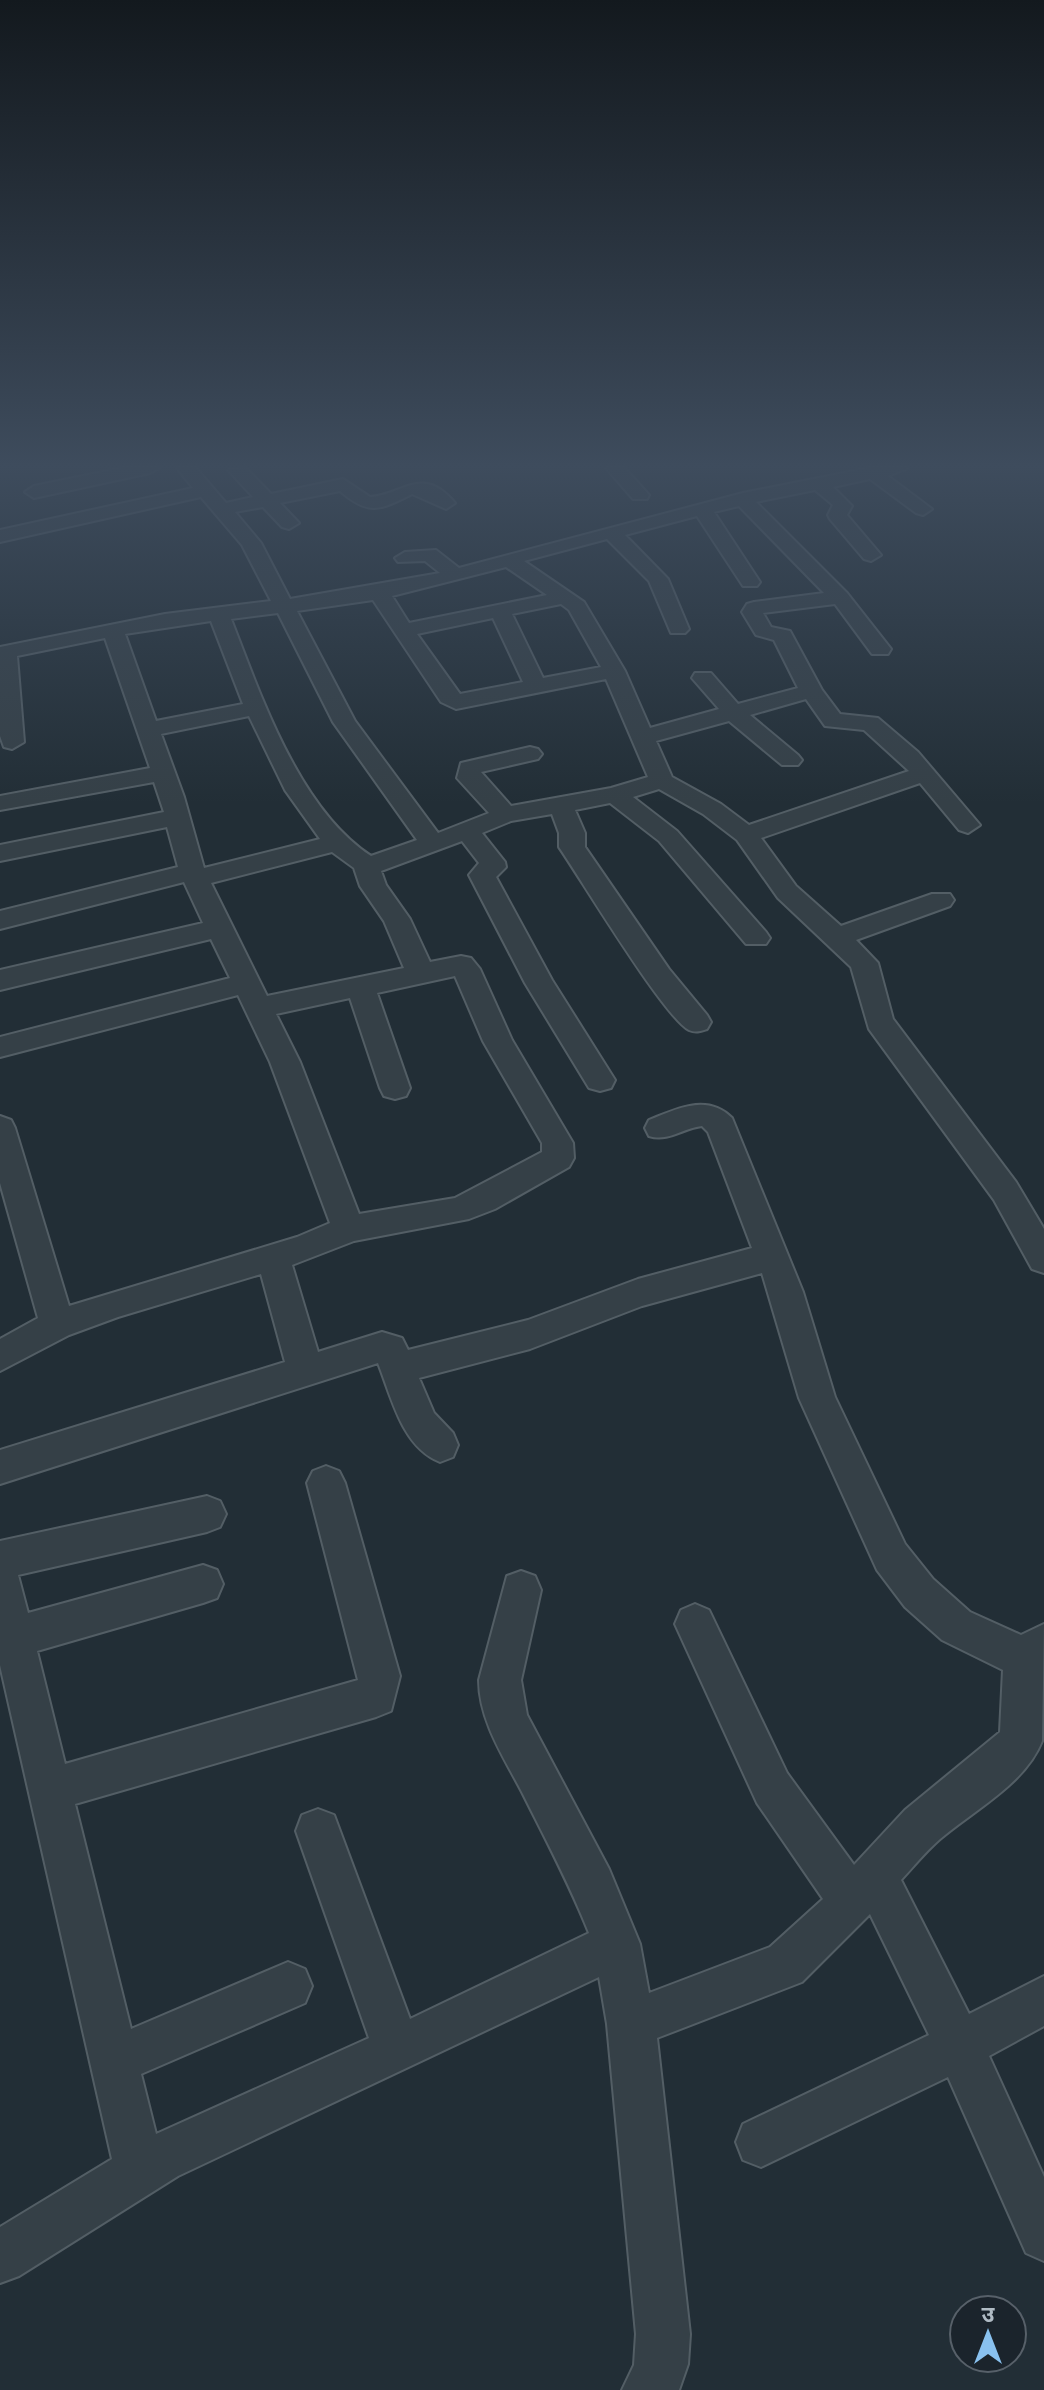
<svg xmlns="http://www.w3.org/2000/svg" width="1044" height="2390" viewBox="0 0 1044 2390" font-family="Raleway,'Noto Sans Devanagari',sans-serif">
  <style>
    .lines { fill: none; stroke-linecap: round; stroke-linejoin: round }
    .minor-casing { stroke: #535e65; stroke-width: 4 }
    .minor { fill: #354047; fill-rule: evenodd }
  </style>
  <rect width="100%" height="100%" fill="#222e36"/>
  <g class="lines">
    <defs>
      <path id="minor" d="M 122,468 L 159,468 L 150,473 L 34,498 L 25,492 L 34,486 Z
        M 177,468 L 196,468 L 226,503 L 253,497 L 228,470 L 246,468 L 271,494 L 343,479 L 370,497 C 403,495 422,464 455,503 L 446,509 L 412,494 C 380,510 369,516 340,491 L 280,503 L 299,523 L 289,529 L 282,527 L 263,507 L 235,512 L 261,543 L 290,599 L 440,573 L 425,561 L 398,562 L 395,558 L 405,552 L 436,550 L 459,568 L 743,493 L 869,468 L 908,468 L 888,476 L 932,509 L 923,515 L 916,513 L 870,479 L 833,487 L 852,506 L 847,515 L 881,555 L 871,561 L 864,559 L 830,519 L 828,515 L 833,505 L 815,490 L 756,502 L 847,593 L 891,649 L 888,654 L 872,654 L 835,604 L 763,613 L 771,627 L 790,631 L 822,690 L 840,714 L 878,718 L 918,752 L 980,825 L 968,833 L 959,830 L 920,783 L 761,838 L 796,886 L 841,926 L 932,894 L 950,894 L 954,900 L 950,906 L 856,940 L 878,963 L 893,1019 L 1016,1182 L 1044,1229 L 1044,1273 L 1032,1269 L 994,1200 L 869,1029 L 851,967 L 778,898 L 737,840 L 703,814 L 659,789 L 633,797 L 677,831 L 766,932 L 770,938 L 766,944 L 746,944 L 659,841 L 610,803 L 575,810 L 585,833 L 585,847 L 669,969 L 707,1015 L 711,1022 L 707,1029 C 701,1031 696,1033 689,1030 C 664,1017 581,879 559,847 L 559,833 L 552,814 L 511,821 L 482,833 L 505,862 L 506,867 L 496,877 L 552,980 L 615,1080 L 611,1088 L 600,1091 L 589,1088 L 525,983 L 469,875 L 479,863 L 462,841 L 381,871 L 386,885 L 410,919 L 430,962 L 461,956 L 471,958 L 480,969 L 512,1040 L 573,1143 L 574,1158 L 569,1167 L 495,1209 L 469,1219 L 354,1241 L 292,1265 L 318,1352 L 382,1332 L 402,1338 L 408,1350 L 528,1320 L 638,1279 L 752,1248 L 708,1132 L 702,1126 C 683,1128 669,1142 649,1136 L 645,1128 L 649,1120 C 677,1109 707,1093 732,1118 L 803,1292 L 835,1397 L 905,1544 L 933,1579 L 970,1612 L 1021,1635 L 1044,1624 L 1042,1741 C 1025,1784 974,1810 940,1839 C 926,1851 914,1866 901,1880 L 969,2014 L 1044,1976 L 1044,2026 L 989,2056 L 1044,2177 L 1044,2261 L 1026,2253 L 948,2077 L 761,2167 L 743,2160 L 736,2142 L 743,2124 L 929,2035 L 870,1914 L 802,1982 L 657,2038 L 690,2334 L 688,2364 L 679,2390 L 622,2390 L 634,2365 L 636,2334 L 607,2024 L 599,1977 L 178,2176 L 19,2276 L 0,2283 L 0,2227 L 112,2159 L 0,1665 L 0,1541 L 207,1496 L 220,1501 L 226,1514 L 220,1527 L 207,1532 L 18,1575 L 28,1613 L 203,1565 L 217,1570 L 223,1584 L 217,1598 L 203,1603 L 37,1651 L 65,1764 L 358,1680 L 307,1483 L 313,1471 L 326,1466 L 339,1471 L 345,1483 L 400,1676 L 391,1711 L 376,1717 L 75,1804 L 131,2029 L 288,1962 L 305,1969 L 312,1986 L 305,2003 L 141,2074 L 156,2134 L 369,2038 L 296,1831 L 302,1815 L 318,1809 L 334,1815 L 410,2019 L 589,1933 C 570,1885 546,1840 523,1794 C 505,1759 479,1721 479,1680 L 507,1576 L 521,1571 L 535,1576 L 541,1590 L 521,1680 L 527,1715 L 609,1869 L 640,1944 L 649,1993 L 770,1947 L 823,1899 L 757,1803 L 675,1624 L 681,1610 L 695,1604 L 709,1610 L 787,1773 L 854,1865 L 905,1810 L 1000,1732 L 1003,1670 L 942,1640 L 905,1607 L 877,1570 L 799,1398 L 762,1273 L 642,1306 L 530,1349 L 419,1378 L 434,1413 L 453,1433 L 458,1445 L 453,1457 L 440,1462 C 402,1447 392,1398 378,1363 L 0,1484 L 0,1450 L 285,1362 L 261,1274 L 118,1317 L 69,1335 L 0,1371 L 0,1339 L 38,1318 L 0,1183 L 0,1116 L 11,1120 L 15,1128 L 69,1306 L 297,1237 L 330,1223 L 270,1062 L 238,995 L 0,1057 L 0,1037 L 230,978 L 211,939 L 0,990 L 0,970 L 203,923 L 184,882 L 0,929 L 0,911 L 178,867 L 167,827 L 0,861 L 0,845 L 164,812 L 154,782 L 0,810 L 0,796 L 150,768 L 105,638 L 17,656 L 24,742 L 12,749 L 4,747 L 0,736 L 0,647 L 165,614 L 271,601 L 242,545 L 201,497 L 0,542 L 0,530 L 193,488 ZM 739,506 L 824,593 L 754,602 L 747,604 L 742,612 L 756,635 L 774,640 L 798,688 L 738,704 L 711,673 L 695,673 L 692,678 L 719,709 L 650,728 L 625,671 L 584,602 L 524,561 L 607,539 L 649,581 L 671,633 L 685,633 L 689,629 L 668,579 L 625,535 L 697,516 L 743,586 L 757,586 L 760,582 L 714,512 ZM 506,567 L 547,595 L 409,623 L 392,596 ZM 373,600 L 441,702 L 456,709 L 606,679 L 648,777 L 611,788 L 511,806 L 481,772 L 538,759 L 542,754 L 538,749 L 530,747 L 461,763 L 457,778 L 489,813 L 438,833 L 355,721 L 297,611 ZM 561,604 L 569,610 L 601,667 L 543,678 L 512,614 ZM 278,613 L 333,722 L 417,840 L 371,856 C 299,809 261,696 231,619 ZM 493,618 L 523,682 L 460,694 L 417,634 ZM 211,621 L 243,704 L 156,721 L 125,634 ZM 806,699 L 825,726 L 864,730 L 909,771 L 749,825 L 721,804 L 672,777 L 656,741 L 729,721 L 782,765 L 798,765 L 802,760 L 798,755 L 750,715 ZM 249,716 L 285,790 L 320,839 L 204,868 L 184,797 L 161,734 ZM 332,852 L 354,868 L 360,886 L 384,921 L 404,968 L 267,996 L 211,883 ZM 455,976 L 483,1041 L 542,1143 L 542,1152 L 455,1198 L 359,1214 L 300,1062 L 276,1014 L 350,998 L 380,1088 L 384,1096 L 395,1099 L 406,1096 L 410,1088 L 377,993 Z
        M 606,468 L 625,468 L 649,495 L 647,499 L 633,499 Z"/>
    </defs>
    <!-- minor casing -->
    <use href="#minor" class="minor-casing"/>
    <!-- minor -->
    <use href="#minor" class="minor"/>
  </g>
  <!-- sky -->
  <linearGradient id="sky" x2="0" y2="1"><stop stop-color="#13191e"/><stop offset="0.58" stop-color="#3e4c5d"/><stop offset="1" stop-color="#3e4c5d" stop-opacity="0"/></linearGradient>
  <rect width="1044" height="803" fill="url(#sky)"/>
  <!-- north arrow -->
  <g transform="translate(988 2334)"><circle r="38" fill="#1b242c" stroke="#576069" stroke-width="2"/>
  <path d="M0-6L14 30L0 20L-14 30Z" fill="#89c1ef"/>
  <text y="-12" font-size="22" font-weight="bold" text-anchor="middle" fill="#b0bbc4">उ</text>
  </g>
</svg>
